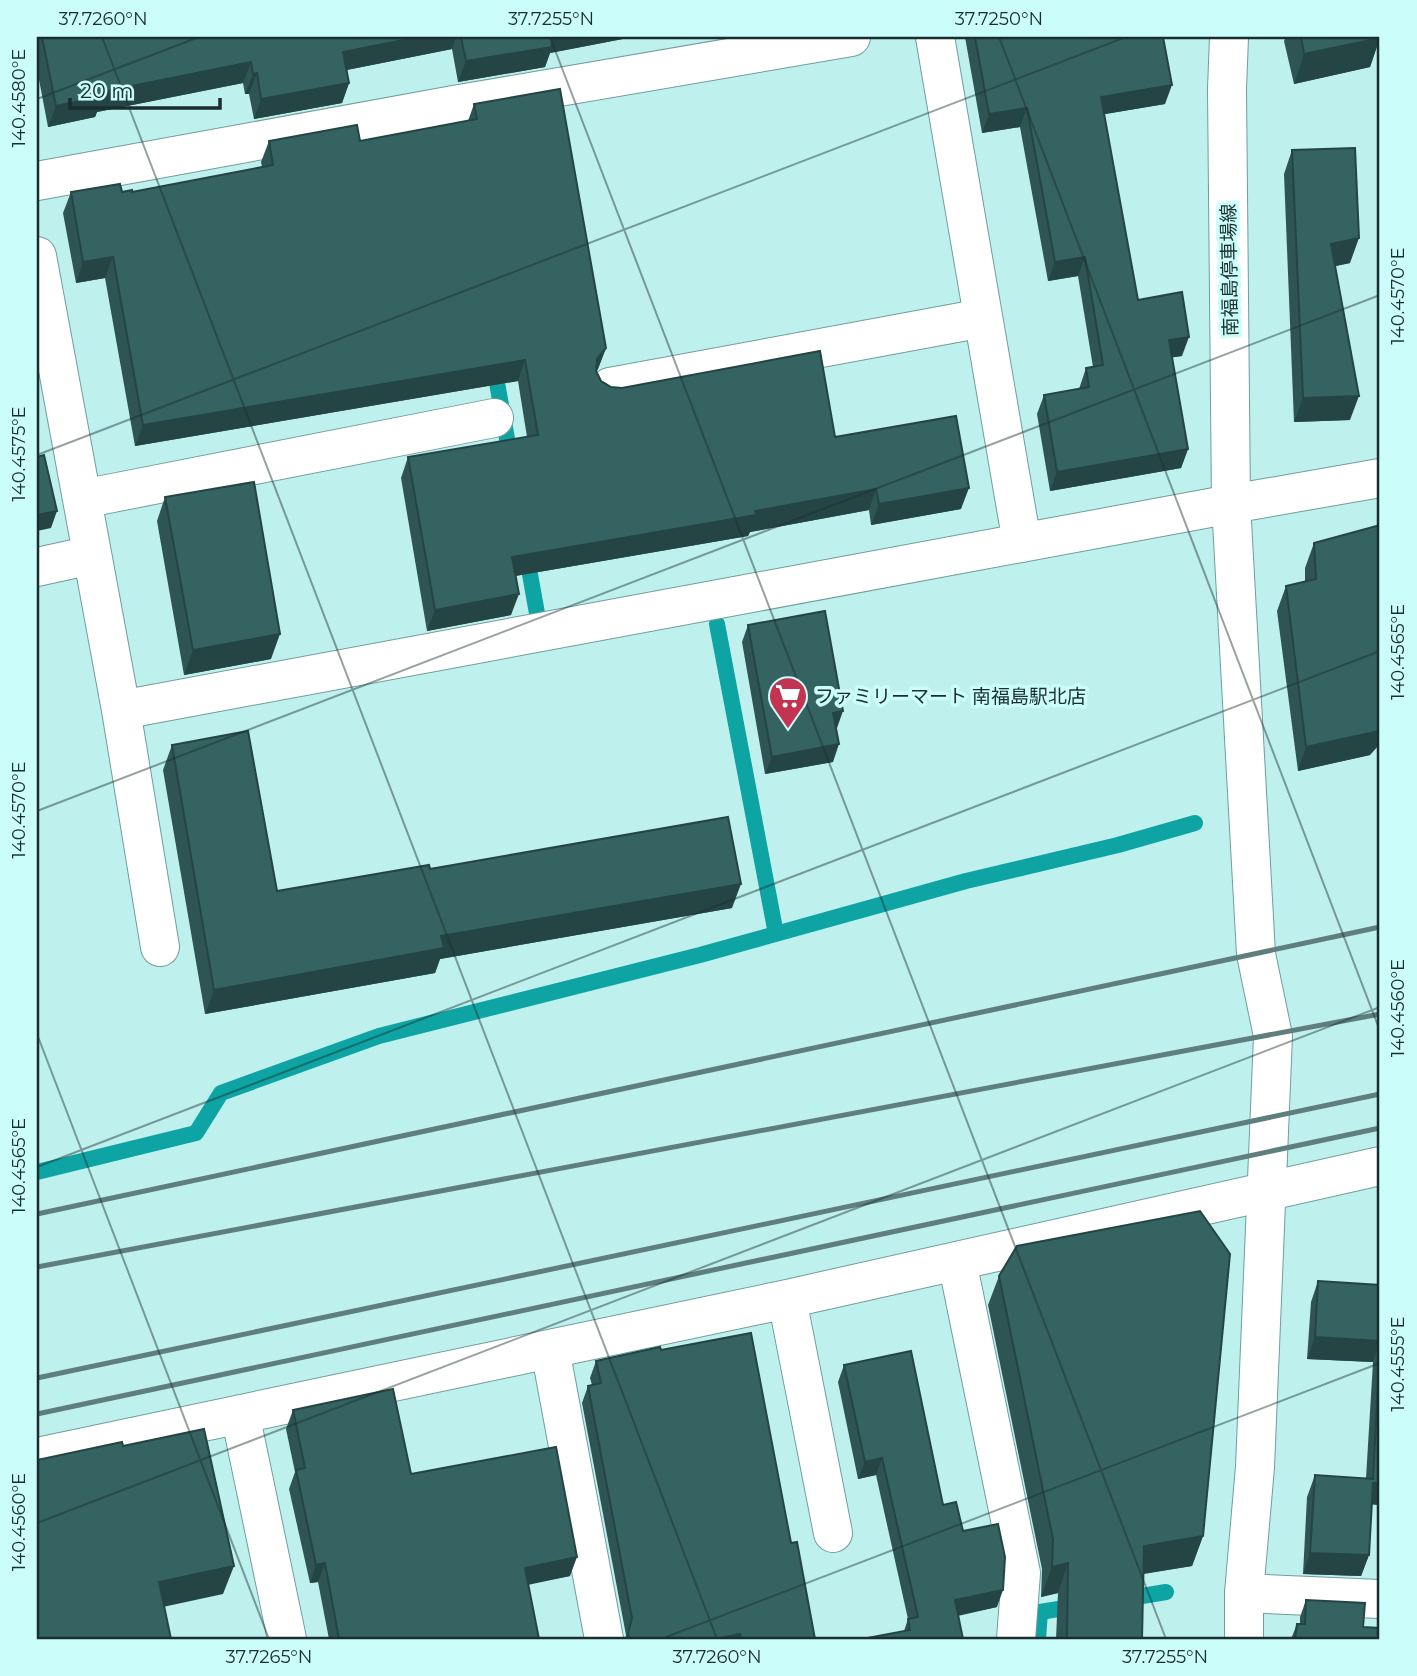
<svg xmlns="http://www.w3.org/2000/svg" width="1417" height="1676" viewBox="0 0 1417 1676" font-family="Montserrat,'Noto Sans JP',sans-serif">
  <style>
    .lines { fill: none; stroke-linecap: round; stroke-linejoin: round }
    .stream { stroke: #0ea4a3; stroke-width: 16 }
    .minor-casing { stroke: #6f9e9d; stroke-width: 40 }
    .tertiary-casing { stroke: #6f9e9d; stroke-width: 40 }
    .secondary-casing { stroke: #6f9e9d; stroke-width: 40 }
    .minor { stroke: #fff; stroke-width: 38 }
    .tertiary { stroke: #fff; stroke-width: 38 }
    .secondary { stroke: #fff; stroke-width: 38 }
    .rail { stroke: #5f7f7e; stroke-width: 5 }
    .wall { fill: #2e5554 }
    .shaded-wall { fill: #254545 }
    .building { fill: #356362; stroke: #254545; stroke-width: 2 }
    .ticks { fill: none; stroke: #1a2e2d; stroke-width: 2; stroke-opacity: 0.45 }
    .labels { text-anchor: middle; stroke-width: 7; stroke-linejoin: round; paint-order: stroke }
    .street-label { font-size: 19px; fill: #1a2e2d; stroke: #cbfdfb }
    .poi-label { font-size: 19px; fill: #1a2e2d; stroke: #cbfdfb; text-anchor: start }
    .neatline { fill: none; stroke: #1a2e2d; stroke-width: 2.5 }
    .ticks-label { font-size: 18px; text-anchor: middle; fill: #1a2e2d }
  </style>
  <rect width="100%" height="100%" fill="#bef0ee"/>
  <g class="lines">
    <!-- stream -->
    <path class="stream" d="M 494,366 L 511,461
      M 526,552 L 538,619
      M 717,624 L 776,934
      M 37,1172 L 196,1133 L 221,1093 L 379,1036 L 700,955 L 966,881 L 1118,845 L 1195,823
      M 1124,1599 L 1166,1592
      M 1038,1639 L 1040,1612 L 1077,1606"/>
    <defs>
      <path id="minor" d="M 935,37 L 1022,543
        M 37,181 L 454,105 L 851,37
        M 37,256 L 121,710 L 160,947
        M 610,387 L 983,318
        M 82,499 L 494,418
        M 37,567 L 92,555
        M 121,710 L 1231,504
        M 957,1261 L 1021,1573 L 1016,1639
        M 787,1299 L 833,1533
        M 550,1349 L 604,1639
        M 240,1414 L 287,1639
        M 37,1457 L 787,1299 L 1380,1166
        M 1244,1593 L 1380,1599"/>
      <path id="tertiary" d="M 1244,1639 L 1244,1593 L 1255,1467 L 1273,1036 L 1256,954 L 1231,504 L 1380,478"/>
      <path id="secondary" d="M 1229,37 L 1227,89 L 1231,504"/>
    </defs>
    <!-- minor casing -->
    <use href="#minor" class="minor-casing"/>
    <!-- tertiary casing -->
    <use href="#tertiary" class="tertiary-casing"/>
    <!-- secondary casing -->
    <use href="#secondary" class="secondary-casing"/>
    <!-- minor -->
    <use href="#minor" class="minor"/>
    <!-- tertiary -->
    <use href="#tertiary" class="tertiary"/>
    <!-- secondary -->
    <use href="#secondary" class="secondary"/>
    <!-- rail -->
    <path class="rail" d="M 37,1214 L 1380,927
      M 37,1267 L 1380,1014
      M 37,1378 L 1380,1094
      M 37,1414 L 1380,1128"/>
  </g>
  <!-- wall -->
  <path class="wall" d="M 39,37 L 633,37 L 550,53 L 545,67 L 458,82 L 452,49 L 347,70 L 349,83 L 342,103 L 254,119 L 249,94 L 245,94 L 243,83 L 97,112 L 95,117 L 48,127 L 37,69 L 37,42 Z
    M 965,37 L 1163,37 L 1165,104 L 1104,114 L 1138,300 L 1182,356 L 1172,357 L 1188,449 L 1181,468 L 1050,491 L 1037,414 L 1044,395 L 1079,389 L 1086,368 L 1093,367 L 1078,276 L 1048,281 L 1020,127 L 982,133 Z
    M 1286,37 L 1380,37 L 1370,67 L 1294,84 L 1284,41 Z
    M 474,104 L 606,348 L 597,371 L 601,381 L 611,387 L 835,437 L 961,509 L 871,525 L 869,510 L 750,532 L 748,536 L 515,576 L 511,615 L 427,631 L 401,478 L 408,457 L 527,437 L 518,381 L 135,446 L 105,278 L 76,283 L 63,213 L 71,192 L 132,192 L 262,167 L 261,162 L 269,141 L 360,141 L 468,121 Z
    M 1292,150 L 1350,263 L 1335,266 L 1350,420 L 1294,422 L 1284,174 Z
    M 165,497 L 271,659 L 184,675 L 157,521 Z
    M 1314,543 L 1370,755 L 1298,771 L 1277,611 L 1286,586 L 1305,582 L 1305,568 Z
    M 748,625 L 837,728 L 836,728 L 833,762 L 765,774 L 742,642 Z
    M 172,745 L 277,891 L 430,869 L 732,908 L 440,959 L 435,973 L 205,1014 L 163,770 Z
    M 999,1276 L 1203,1536 L 1192,1566 L 1144,1574 L 1142,1639 L 1056,1639 L 1058,1593 L 1041,1597 L 1042,1569 L 988,1305 Z
    M 1318,1281 L 1380,1285 L 1380,1505 L 1372,1504 L 1369,1555 L 1361,1576 L 1303,1574 L 1307,1497 L 1315,1475 L 1366,1478 L 1373,1362 L 1307,1359 L 1311,1302 Z
    M 661,1350 L 791,1543 L 815,1639 L 625,1639 L 626,1635 L 582,1403 L 588,1386 L 592,1385 L 590,1378 L 596,1361 Z
    M 844,1365 L 943,1505 L 963,1531 L 997,1607 L 958,1615 L 963,1639 L 904,1631 L 908,1619 L 876,1475 L 858,1479 L 838,1382 Z
    M 293,1410 L 411,1474 L 570,1576 L 528,1584 L 539,1639 L 329,1639 L 318,1582 L 310,1583 L 289,1489 L 295,1472 L 286,1429 Z
    M 1306,1600 L 1363,1627 L 1380,1639 L 1291,1639 L 1297,1624 L 1300,1624 L 1300,1617 Z"/>
  <!-- shaded-wall -->
  <path class="shaded-wall" d="M 418,37 L 456,37 L 452,49 L 336,72 L 343,52 Z
    M 549,37 L 633,37 L 550,53 L 545,67 L 458,82 L 466,61 Z
    M 1380,38 L 1370,67 L 1294,84 L 1304,54 Z
    M 251,62 L 243,83 L 97,112 L 95,117 L 48,127 L 56,106 L 102,92 Z
    M 257,73 L 249,94 L 245,94 L 253,74 Z
    M 349,83 L 342,103 L 254,119 L 261,99 Z
    M 1172,85 L 1165,104 L 1094,116 L 1101,97 Z
    M 1027,108 L 1020,127 L 982,133 L 989,114 Z
    M 1359,238 L 1350,263 L 1322,269 L 1331,244 Z
    M 113,257 L 105,278 L 76,283 L 83,262 Z
    M 1085,257 L 1078,276 L 1048,281 L 1055,262 Z
    M 1189,337 L 1182,356 L 1162,359 L 1169,340 Z
    M 606,348 L 598,369 L 589,380 L 597,359 Z
    M 525,360 L 518,381 L 135,446 L 143,425 Z
    M 1359,396 L 1350,420 L 1294,422 L 1303,398 Z
    M 1188,449 L 1181,468 L 1050,491 L 1057,472 Z
    M 969,488 L 961,509 L 871,525 L 879,504 Z
    M 876,489 L 869,510 L 750,532 L 748,536 L 504,578 L 512,557 Z
    M 57,511 L 51,528 L 37,531 L 37,515 Z
    M 519,594 L 511,615 L 427,631 L 435,610 Z
    M 280,634 L 271,659 L 184,675 L 193,650 Z
    M 843,711 L 837,728 L 827,730 L 833,713 Z
    M 1380,730 L 1380,744 L 1370,755 L 1298,771 L 1306,747 Z
    M 839,744 L 833,762 L 765,774 L 772,757 Z
    M 741,884 L 732,908 L 440,959 L 435,973 L 205,1014 L 214,990 L 441,936 Z
    M 1315,1337 L 1380,1341 L 1373,1362 L 1307,1359 Z
    M 882,1458 L 876,1475 L 858,1479 L 865,1462 Z
    M 1373,1483 L 1380,1483 L 1380,1505 L 1365,1504 Z
    M 1203,1536 L 1192,1566 L 1134,1575 L 1144,1546 Z
    M 1310,1553 L 1369,1555 L 1361,1576 L 1303,1574 Z
    M 577,1557 L 570,1576 L 518,1587 L 525,1568 Z
    M 325,1563 L 318,1582 L 310,1583 L 316,1565 Z
    M 1068,1563 L 1058,1593 L 1041,1597 L 1052,1567 Z
    M 234,1566 L 223,1594 L 149,1610 L 159,1582 Z
    M 1003,1590 L 997,1607 L 949,1618 L 955,1600 Z
    M 740,1634 L 738,1639 L 716,1639 Z"/>
  <!-- building -->
  <path class="building" d="M 42,37 L 418,37 L 343,52 L 349,83 L 261,99 L 257,73 L 253,74 L 251,62 L 102,92 L 103,96 L 56,106 Z
    M 461,37 L 551,37 L 552,47 L 466,61 Z
    M 975,37 L 1163,37 L 1172,85 L 1101,97 L 1138,300 L 1182,292 L 1189,337 L 1169,340 L 1188,449 L 1057,472 L 1044,395 L 1089,387 L 1086,368 L 1103,365 L 1085,257 L 1055,262 L 1027,108 L 989,114 Z
    M 1301,37 L 1380,37 L 1380,38 L 1304,54 Z
    M 560,89 L 606,348 L 597,359 L 596,371 L 601,381 L 611,387 L 622,388 L 820,351 L 835,437 L 956,416 L 969,488 L 879,504 L 876,489 L 755,511 L 756,515 L 512,557 L 519,594 L 435,610 L 408,457 L 538,435 L 525,360 L 143,425 L 113,257 L 83,262 L 71,192 L 120,184 L 122,192 L 132,190 L 132,192 L 273,165 L 269,141 L 357,125 L 360,141 L 477,119 L 474,104 Z
    M 1355,148 L 1359,238 L 1331,244 L 1359,396 L 1303,398 L 1292,150 Z
    M 44,455 L 57,511 L 37,515 L 37,457 Z
    M 254,482 L 280,634 L 193,650 L 165,497 Z
    M 1380,525 L 1380,730 L 1379,731 L 1306,747 L 1286,586 L 1316,579 L 1314,543 Z
    M 825,611 L 843,711 L 833,713 L 839,744 L 772,757 L 748,625 Z
    M 248,731 L 277,891 L 429,865 L 430,869 L 728,817 L 741,884 L 441,936 L 444,948 L 214,990 L 172,745 Z
    M 1200,1211 L 1230,1254 L 1203,1536 L 1144,1546 L 1142,1639 L 1067,1639 L 1068,1563 L 1052,1567 L 1053,1539 L 999,1276 L 1017,1246 Z
    M 1318,1281 L 1380,1285 L 1380,1341 L 1315,1337 Z
    M 751,1333 L 791,1543 L 797,1542 L 815,1639 L 741,1639 L 740,1634 L 716,1639 L 629,1639 L 628,1633 L 632,1618 L 588,1386 L 601,1383 L 596,1361 L 660,1347 L 661,1350 Z
    M 1380,1344 L 1380,1483 L 1373,1483 L 1369,1555 L 1310,1553 L 1315,1475 L 1373,1479 Z
    M 911,1351 L 943,1505 L 956,1502 L 963,1531 L 998,1524 L 1005,1557 L 1003,1590 L 955,1600 L 963,1639 L 862,1639 L 910,1630 L 908,1619 L 918,1617 L 882,1458 L 865,1462 L 844,1365 Z
    M 393,1389 L 411,1474 L 556,1447 L 577,1557 L 525,1568 L 539,1639 L 339,1639 L 325,1563 L 316,1565 L 296,1470 L 305,1468 L 293,1410 Z
    M 204,1429 L 234,1566 L 159,1582 L 171,1639 L 37,1639 L 37,1460 L 122,1442 L 123,1446 Z
    M 1306,1600 L 1365,1603 L 1363,1627 L 1380,1628 L 1380,1639 L 1295,1639 L 1297,1624 L 1305,1624 Z"/>
  <!-- ticks -->
  <path class="ticks" d="M 102,37 L 717,1639M 550,37 L 1166,1639M 999,37 L 1380,1031M 37,99 L 199,37M 37,455 L 1126,37M 37,811 L 1380,295M 37,1034 L 269,1639M 37,1167 L 1380,651M 37,1523 L 1380,1007M 661,1639 L 1380,1363"/>
  <!-- icons -->
  <defs>
    <symbol id="supermarket-pin" viewBox="-11 -11 22 30"><path d="M0 17L-7.5 6A9.5 9.5 0 1 1 7.5 6Z" fill="#c33352" stroke="#cbfdfb"/><path d="M-6-5.5h2.5l.6 2H6L4.5 2H-2.5L-4.4-4H-6ZM-1.5 3.2a1.3 1.3 0 1 0 .1 0ZM3 3.2a1.3 1.3 0 1 0 .1 0Z" fill="#fff"/></symbol>
  </defs>
  <g fill-rule="evenodd">
    <use href="#supermarket-pin" x="766" y="674" width="44" height="60"/>
  </g>
  <g class="labels">
    <!-- street labels -->
    <g class="street-label">
      <text transform="translate(1229 270) rotate(-91)" y="7">南福島停車場線</text>
    </g>
    <!-- poi labels -->
    <g class="poi-label">
      <text x="815" y="703">ファミリーマート 南福島駅北店</text>
    </g>
  </g>
  <!-- border -->
  <rect width="1417" height="1676" fill="none" stroke="#cbfdfb" stroke-width="77"/>
  <!-- scale -->
  <path d="M70 98v10h150v-10" fill="none" stroke="#1a2e2d" stroke-width="3.5"/>
  <text x="80" y="98" font-size="21" fill="#1a2e2d" stroke="#cbfdfb" stroke-width="5" paint-order="stroke">20 m</text>
  <rect x="38" y="38" width="1340" height="1600" class="neatline"/>
  <g class="ticks-label">
    <text x="103" y="25">37.7260°N</text>
    <text x="551" y="25">37.7255°N</text>
    <text x="999" y="25">37.7250°N</text>
    <text transform="translate(19 98) rotate(-90)" y="6">140.4580°E</text>
    <text transform="translate(1398 296) rotate(-90)" y="6">140.4570°E</text>
    <text transform="translate(19 454) rotate(-90)" y="6">140.4575°E</text>
    <text transform="translate(1398 652) rotate(-90)" y="6">140.4565°E</text>
    <text transform="translate(19 810) rotate(-90)" y="6">140.4570°E</text>
    <text transform="translate(1398 1008) rotate(-90)" y="6">140.4560°E</text>
    <text transform="translate(19 1166) rotate(-90)" y="6">140.4565°E</text>
    <text transform="translate(1398 1364) rotate(-90)" y="6">140.4555°E</text>
    <text transform="translate(19 1522) rotate(-90)" y="6">140.4560°E</text>
    <text x="269" y="1663">37.7265°N</text>
    <text x="717" y="1663">37.7260°N</text>
    <text x="1165" y="1663">37.7255°N</text>
  </g>
</svg>
